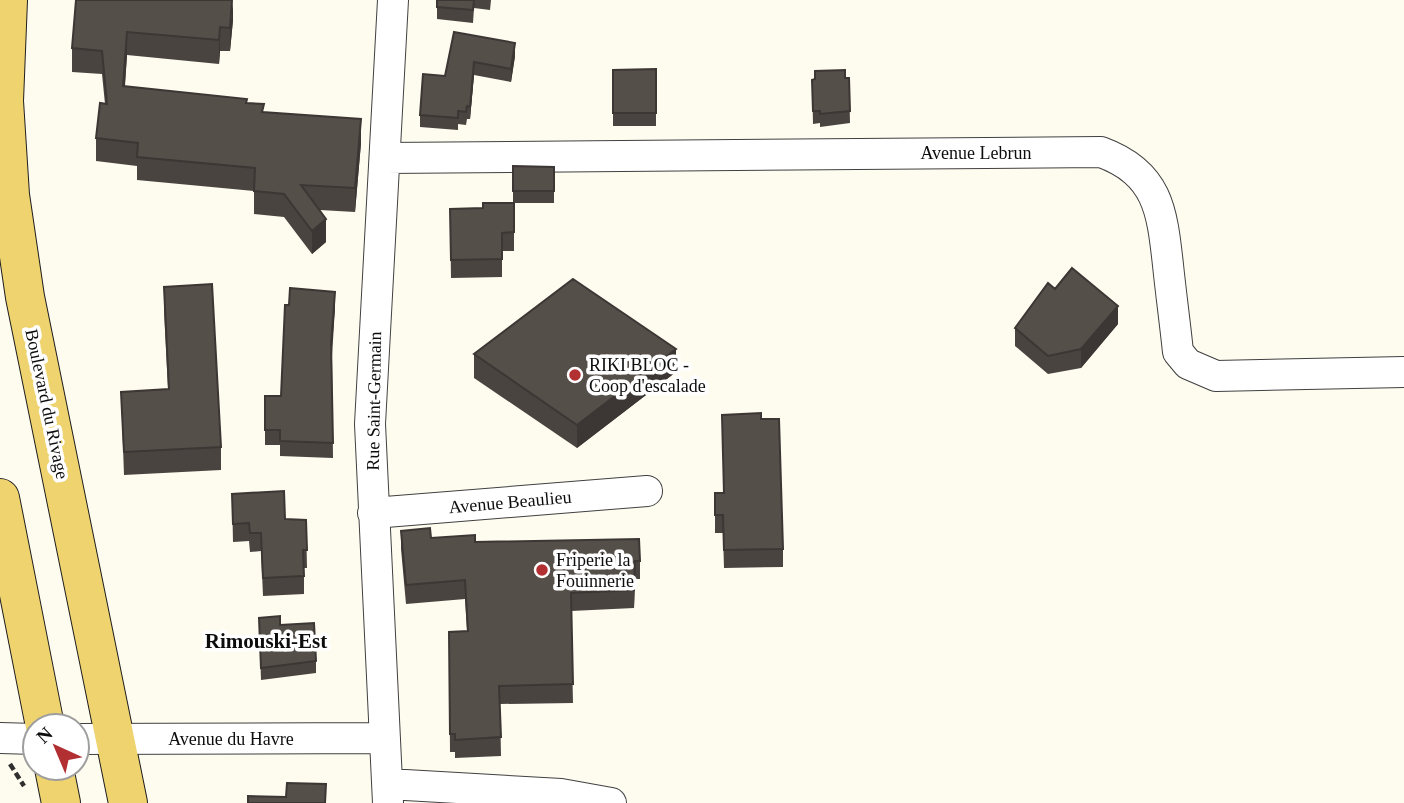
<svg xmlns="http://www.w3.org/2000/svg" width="1404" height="803" viewBox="0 0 1404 803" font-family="'Times New Roman',serif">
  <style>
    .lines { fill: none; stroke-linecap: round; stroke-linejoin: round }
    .minor-casing { stroke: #404040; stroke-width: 32 }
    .major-casing { stroke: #1e1e1e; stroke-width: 40 }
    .path { stroke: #2f2f2f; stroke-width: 4.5; stroke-dasharray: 7 3.5; stroke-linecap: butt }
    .minor { stroke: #fff; stroke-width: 30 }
    .major { stroke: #eed36f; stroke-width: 38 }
    .wall { fill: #494440 }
    .shaded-wall { fill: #3c3734 }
    .building { fill: #554f4a; stroke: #3c3734; stroke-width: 2 }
    .poi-dot { fill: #b33032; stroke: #fff; stroke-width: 2.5 }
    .labels { text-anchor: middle; stroke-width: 7; stroke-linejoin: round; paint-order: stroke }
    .street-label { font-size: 18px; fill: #0d0d0d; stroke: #fff }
    .poi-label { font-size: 18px; fill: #0d0d0d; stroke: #fff; text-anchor: start }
    .quarter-label { font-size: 21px; font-weight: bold; fill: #0d0d0d; stroke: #fff }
  </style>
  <rect width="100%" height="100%" fill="#fefbef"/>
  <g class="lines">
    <defs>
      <path id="minor" d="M 385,158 L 1101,152 C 1158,173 1162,210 1168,265 C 1171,294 1175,323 1178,352 L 1188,364 L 1216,376 L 1404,372
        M 373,513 L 647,491
        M 0,738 L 35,739
        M 77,739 L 385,738
        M 388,784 L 561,794 L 611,803
        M 388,803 L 370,424 L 393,0"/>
      <path id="major" d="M 8,0 L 4,101 L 10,195 L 25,297 L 128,803
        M 0,498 L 45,726
        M 54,768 L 61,803"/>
    </defs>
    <!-- minor casing -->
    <use href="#minor" class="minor-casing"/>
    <!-- major casing -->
    <use href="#major" class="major-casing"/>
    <!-- path -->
    <path class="path" d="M 10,764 L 24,786"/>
    <!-- minor -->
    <use href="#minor" class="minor"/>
    <!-- major -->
    <use href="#major" class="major"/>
  </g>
  <!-- wall -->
  <path class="wall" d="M 76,0 L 233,20 L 230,51 L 220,51 L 219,64 L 127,55 L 125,86 L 247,103 L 264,112 L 361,143 L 355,212 L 320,210 L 326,242 L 312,254 L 284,217 L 254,214 L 254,191 L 137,180 L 137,166 L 96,161 L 96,138 L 105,104 L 102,74 L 72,72 L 72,48 Z
    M 437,0 L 491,0 L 490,10 L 474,8 L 473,23 L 437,19 Z
    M 454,32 L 515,56 L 511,82 L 474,75 L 470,119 L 467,119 L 466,125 L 458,124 L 458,130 L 420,127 L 420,115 L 445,76 Z
    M 656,69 L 656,126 L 613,126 L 613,70 Z
    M 849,78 L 850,123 L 820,127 L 820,123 L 813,124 L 812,80 Z
    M 513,166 L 554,167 L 554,203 L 514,203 L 514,251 L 502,251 L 502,277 L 451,278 L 450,209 L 483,208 L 513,203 Z
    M 164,287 L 221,447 L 221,470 L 124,475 L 121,392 L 168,389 L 164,311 Z
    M 1055,289 L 1118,324 L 1081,368 L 1048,374 L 1015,346 L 1015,328 Z
    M 335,307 L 332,357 L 333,458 L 280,456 L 280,445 L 265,445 L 265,396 L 281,396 Z
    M 474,354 L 676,372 L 577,448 L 474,378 Z
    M 761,419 L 783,549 L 783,567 L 724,568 L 723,533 L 715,533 L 715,511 Z
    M 232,494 L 285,519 L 306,520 L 307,568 L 304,568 L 304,594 L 263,596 L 261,551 L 250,552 L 249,541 L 233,542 Z
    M 401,531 L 431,538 L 475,542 L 640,561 L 640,579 L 635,579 L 634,608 L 571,611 L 573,703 L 500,704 L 501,756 L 455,758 L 455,752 L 450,752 L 449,632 L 467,631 L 465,599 L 406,604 L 401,549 Z
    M 259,618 L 280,625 L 316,661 L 316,673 L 261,680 Z"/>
  <!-- shaded-wall -->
  <path class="shaded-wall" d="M 233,0 L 233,20 L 230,51 L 230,28 Z
    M 220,27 L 220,51 L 219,64 L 219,40 Z
    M 127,32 L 127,55 L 123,109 L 123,86 Z
    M 515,43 L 515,56 L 511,82 L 511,69 Z
    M 474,62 L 474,75 L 470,119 L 470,107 Z
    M 361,119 L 361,143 L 355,212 L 355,188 Z
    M 326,219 L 326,242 L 312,254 L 312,231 Z
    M 335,292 L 335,307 L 331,360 L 331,344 Z
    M 1118,306 L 1118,324 L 1081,368 L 1081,349 Z
    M 676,349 L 676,372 L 577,448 L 577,425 Z
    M 635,561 L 635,579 L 634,608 L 634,590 Z"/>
  <!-- building -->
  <path class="building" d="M 76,0 L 232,0 L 230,28 L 220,27 L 219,40 L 127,32 L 123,86 L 247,99 L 246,103 L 264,104 L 262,112 L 361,119 L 355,188 L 301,185 L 326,219 L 312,231 L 284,194 L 254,191 L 255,168 L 137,157 L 138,143 L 96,138 L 100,103 L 107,104 L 102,51 L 72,48 Z
    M 437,0 L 474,0 L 473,10 L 437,7 Z
    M 454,32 L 515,43 L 511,69 L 474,62 L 470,107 L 467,106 L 466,112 L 458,111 L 458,118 L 420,115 L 423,74 L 445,76 Z
    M 656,69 L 656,113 L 613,113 L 613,70 Z
    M 845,70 L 845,78 L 849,78 L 850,111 L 820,114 L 820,111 L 813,111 L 812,80 L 815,79 L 815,71 Z
    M 513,166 L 554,167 L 554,191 L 513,191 Z
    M 483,203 L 514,203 L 514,232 L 502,233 L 502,259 L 451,260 L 450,209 L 483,208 Z
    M 1072,268 L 1118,306 L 1081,349 L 1048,356 L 1015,328 L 1048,283 L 1055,289 Z
    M 573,279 L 676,349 L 577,425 L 474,354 Z
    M 212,284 L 221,447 L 124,452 L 121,392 L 169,389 L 164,287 Z
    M 290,288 L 335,292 L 331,344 L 333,443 L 280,441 L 280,430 L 265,430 L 265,396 L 281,396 L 285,305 L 289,305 Z
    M 761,413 L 761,419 L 779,419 L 783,549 L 724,550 L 723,515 L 715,515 L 715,493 L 724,493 L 722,415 Z
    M 284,491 L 285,519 L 306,520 L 307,550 L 303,550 L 304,576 L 263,578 L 261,533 L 250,533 L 249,523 L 233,524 L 232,494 Z
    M 430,528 L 431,538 L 475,535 L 475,542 L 639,539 L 640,561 L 635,561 L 634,590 L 571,593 L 573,684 L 499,686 L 501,737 L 455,740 L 455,734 L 450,734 L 449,632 L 468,631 L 465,580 L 406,585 L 401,531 Z
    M 280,616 L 280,625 L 314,623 L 316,661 L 261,668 L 259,618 Z
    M 287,783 L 326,784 L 325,803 L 248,803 L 248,796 L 286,797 Z"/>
  <!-- markers -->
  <g class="poi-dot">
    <circle cx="575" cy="375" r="7"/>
    <circle cx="542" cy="570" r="7"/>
  </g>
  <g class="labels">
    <!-- street labels -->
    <g class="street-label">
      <text x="976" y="159">Avenue Lebrun</text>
      <text transform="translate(374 401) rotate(-89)" y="6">Rue Saint-Germain</text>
      <text transform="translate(47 404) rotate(78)" y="6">Boulevard du Rivage</text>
      <text transform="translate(510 502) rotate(-5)" y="6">Avenue Beaulieu</text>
      <text x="231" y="745">Avenue du Havre</text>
    </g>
    <!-- poi labels -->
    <g class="poi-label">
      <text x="589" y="371">RIKI BLOC -<tspan x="589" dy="21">Coop d'escalade</tspan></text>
      <text x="556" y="566">Friperie la<tspan x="556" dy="21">Fouinnerie</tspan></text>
    </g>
    <!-- quarter labels -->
    <g class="quarter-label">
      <text x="266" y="648">Rimouski-Est</text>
    </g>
  </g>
  <!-- north arrow -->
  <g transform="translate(56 747) rotate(316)"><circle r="33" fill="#ffffff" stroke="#9e9e9e" stroke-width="2"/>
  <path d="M0-5L12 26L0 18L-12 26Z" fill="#b33032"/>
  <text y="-10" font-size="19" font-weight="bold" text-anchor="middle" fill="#0d0d0d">N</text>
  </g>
</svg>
